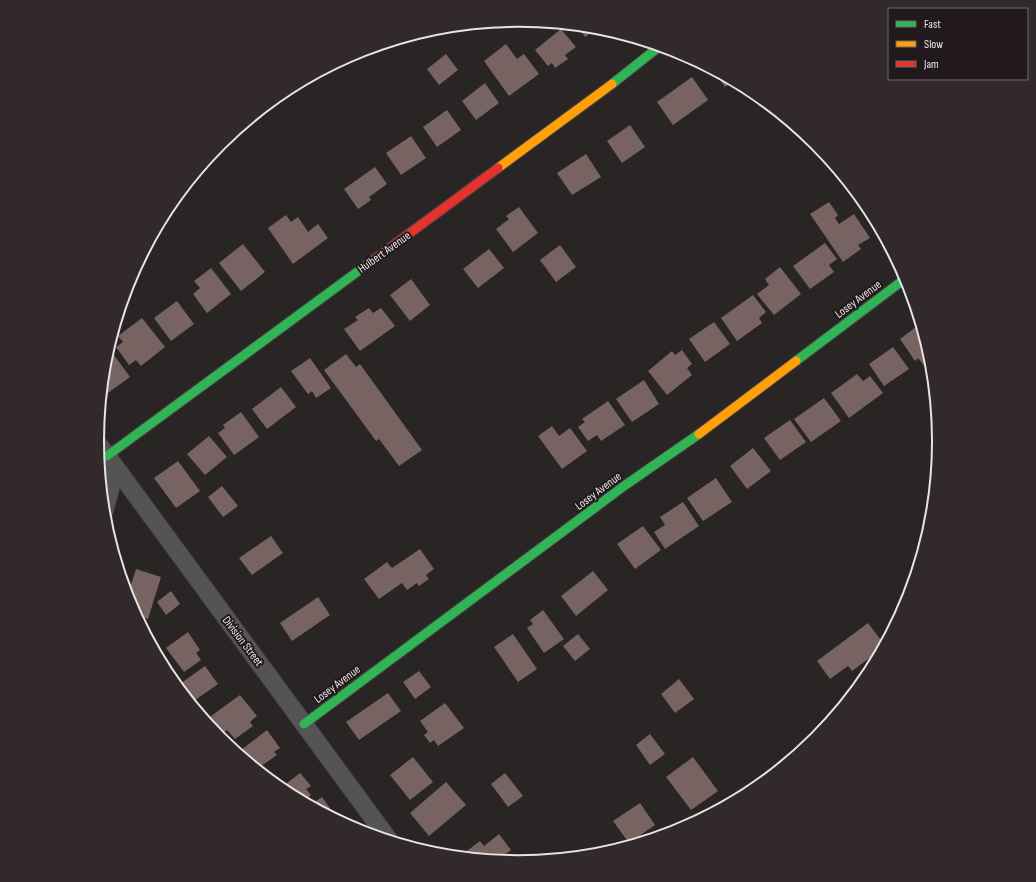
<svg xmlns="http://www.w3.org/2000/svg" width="1036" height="882" viewBox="0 0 1036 882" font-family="'Sofia Sans Condensed',sans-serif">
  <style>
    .building { fill: #776362 }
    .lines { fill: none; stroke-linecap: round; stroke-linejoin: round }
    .street-casing { stroke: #434041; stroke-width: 19 }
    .fast-casing { stroke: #434041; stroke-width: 11 }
    .slow-casing { stroke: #434041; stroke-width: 11 }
    .jam-casing { stroke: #434041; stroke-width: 11 }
    .street { stroke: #555455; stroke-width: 17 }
    .fast { stroke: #30b455; stroke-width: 9 }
    .slow { stroke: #ff9f0a; stroke-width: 9 }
    .jam { stroke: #e5322d; stroke-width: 9 }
    .labels { text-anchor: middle; stroke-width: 4; stroke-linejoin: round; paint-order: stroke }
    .street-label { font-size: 12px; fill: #e9e3e4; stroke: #21191b }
    .rim { fill: none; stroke: #e9e3e4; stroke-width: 2 }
  </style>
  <rect width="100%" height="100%" fill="#292525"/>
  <!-- building -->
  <path class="building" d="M 577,26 L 600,28 L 605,30 L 597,36 L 593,31 L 585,37 Z
    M 561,29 L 576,47 L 565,55 L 568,59 L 555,68 L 552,63 L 548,66 L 535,50 Z
    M 506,44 L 517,59 L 524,54 L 539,74 L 509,96 L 484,61 Z
    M 446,54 L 458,70 L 439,85 L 427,69 Z
    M 713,70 L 733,81 L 725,87 Z
    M 692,77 L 708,100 L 673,125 L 657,102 Z
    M 485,83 L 499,103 L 476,120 L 462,101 Z
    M 447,110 L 461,130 L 437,147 L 423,127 Z
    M 630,125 L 645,147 L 622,163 L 607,141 Z
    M 411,136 L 426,158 L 401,175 L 386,153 Z
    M 586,154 L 601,177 L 572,195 L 557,173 Z
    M 375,167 L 387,184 L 369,197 L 371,200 L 358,209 L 344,189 Z
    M 829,202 L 838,215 L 835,218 L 839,224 L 854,214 L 870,238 L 858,245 L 861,249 L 843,262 L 810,214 Z
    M 519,207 L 538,233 L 513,252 L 496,229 L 509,219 L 506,216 Z
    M 286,215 L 291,222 L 298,217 L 308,232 L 318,224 L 328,238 L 293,264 L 268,228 Z
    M 825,243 L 837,259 L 829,265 L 834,272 L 810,289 L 793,266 Z
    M 243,244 L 265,272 L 241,291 L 219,263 Z
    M 560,245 L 576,267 L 556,282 L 540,260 Z
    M 489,249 L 504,268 L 478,288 L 463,269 Z
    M 780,267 L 801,294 L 774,315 L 757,294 L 769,285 L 765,279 Z
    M 211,268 L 231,294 L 207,313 L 193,294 L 200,288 L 194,281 Z
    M 411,279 L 430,305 L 410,321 L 390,295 Z
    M 753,295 L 766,312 L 759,318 L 762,323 L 737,341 L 721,318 Z
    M 177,301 L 194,324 L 171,341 L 154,318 Z
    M 369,308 L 373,313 L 381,308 L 395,326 L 360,351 L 344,329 L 358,320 L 355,317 Z
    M 142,318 L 165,347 L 141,366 L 136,360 L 129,365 L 116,347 L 123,342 L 118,336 Z
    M 714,322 L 730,344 L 705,362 L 689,339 Z
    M 920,324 L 931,359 L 932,370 L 929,372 L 918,358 L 915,361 L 900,339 Z
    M 893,347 L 909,369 L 884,386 L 869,364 Z
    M 682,350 L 692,364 L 687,368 L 692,375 L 667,395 L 648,371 L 672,351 L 675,355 Z
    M 346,354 L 356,367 L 360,364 L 422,450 L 399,466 L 379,439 L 376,441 L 324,370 Z
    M 114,355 L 130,377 L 101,398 L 105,362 Z
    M 310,358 L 331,388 L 316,398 L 312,391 L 308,394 L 291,371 Z
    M 857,374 L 863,381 L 870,376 L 883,393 L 849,418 L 831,393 Z
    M 644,380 L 659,404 L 632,422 L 616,399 Z
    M 281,387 L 296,407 L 267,429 L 252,409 Z
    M 824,398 L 841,421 L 811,442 L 794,419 Z
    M 608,401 L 625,425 L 601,441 L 597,435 L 588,441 L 578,427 L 585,422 L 582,419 Z
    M 241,412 L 259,437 L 234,455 L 218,433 L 225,428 L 223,425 Z
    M 790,420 L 806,442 L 780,460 L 764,438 Z
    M 552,426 L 559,436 L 570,428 L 587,451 L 562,469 L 538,436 Z
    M 209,436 L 227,457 L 205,475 L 187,454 Z
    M 753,448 L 771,471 L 747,489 L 730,466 Z
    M 178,461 L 200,491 L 176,508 L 154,478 Z
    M 716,478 L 732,502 L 703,521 L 687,498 Z
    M 222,486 L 238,506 L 223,517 L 208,497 Z
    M 683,502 L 699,526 L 665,549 L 654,532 L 665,525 L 660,517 Z
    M 643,526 L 661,550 L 635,569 L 617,544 Z
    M 271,536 L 283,553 L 252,575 L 239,558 Z
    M 420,549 L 434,569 L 426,575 L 429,579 L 419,586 L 417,583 L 407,590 L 402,583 L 379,599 L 364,579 L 387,562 L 392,568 Z
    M 136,569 L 161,577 L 148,619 L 136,615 L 127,597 Z
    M 593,571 L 608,590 L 576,616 L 561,596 Z
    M 171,591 L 180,604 L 166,615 L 157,602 Z
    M 318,597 L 330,615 L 292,641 L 280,623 Z
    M 543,610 L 564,639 L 544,653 L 527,628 L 533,624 L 530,620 Z
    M 868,623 L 884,644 L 883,648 L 852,671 L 848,666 L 830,679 L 817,661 Z
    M 188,632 L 200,650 L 196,653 L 201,660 L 184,672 L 166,648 Z
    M 513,634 L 537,669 L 518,682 L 494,647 Z
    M 578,634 L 590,649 L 575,661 L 563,646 Z
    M 205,666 L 218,684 L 191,703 L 177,686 Z
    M 419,671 L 431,687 L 415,699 L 403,682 Z
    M 679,679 L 694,699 L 675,713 L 661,694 Z
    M 388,693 L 401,711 L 359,740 L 346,722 Z
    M 240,695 L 257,716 L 250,722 L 253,726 L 235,739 L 227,730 L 220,736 L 207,719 Z
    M 445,703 L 464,728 L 438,746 L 434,740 L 430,743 L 424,735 L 428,732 L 420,721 Z
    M 267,730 L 280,748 L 274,752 L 277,755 L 257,769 L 237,753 Z
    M 650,734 L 665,754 L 650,765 L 636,745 Z
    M 413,757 L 433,782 L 410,800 L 390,775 Z
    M 693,757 L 718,791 L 691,810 L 666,777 Z
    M 300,773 L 311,786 L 306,789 L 311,795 L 303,801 L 284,791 L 276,785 L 278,783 L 282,787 Z
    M 505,773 L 523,796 L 508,807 L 491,784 Z
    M 446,782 L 466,805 L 429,836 L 410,813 Z
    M 322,797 L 334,814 L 331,816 L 310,805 Z
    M 640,803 L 655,825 L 629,843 L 613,821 Z
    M 499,834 L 511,850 L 505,854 L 509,859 L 507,861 L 465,857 L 463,854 L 480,841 L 484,846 Z"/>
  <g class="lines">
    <defs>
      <path id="street" d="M 97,442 L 389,840
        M 104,512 L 116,468"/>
      <path id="fast" d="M 612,84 L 660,46
        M 796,361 L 906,278
        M 107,456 L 376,258
        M 304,724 L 624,486 L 699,434"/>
      <path id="slow" d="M 498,168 L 612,84
        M 699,434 L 796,361"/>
      <path id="jam" d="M 376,258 L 498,168"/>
    </defs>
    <!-- street casing -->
    <use href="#street" class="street-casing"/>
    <!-- fast casing -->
    <use href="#fast" class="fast-casing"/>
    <!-- slow casing -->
    <use href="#slow" class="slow-casing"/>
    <!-- jam casing -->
    <use href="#jam" class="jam-casing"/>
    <!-- street -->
    <use href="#street" class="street"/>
    <!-- fast -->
    <use href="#fast" class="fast"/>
    <!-- slow -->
    <use href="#slow" class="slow"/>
    <!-- jam -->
    <use href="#jam" class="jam"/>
  </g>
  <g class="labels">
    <!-- street labels -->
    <g class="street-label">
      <text transform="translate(384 252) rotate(-36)" y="4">Hulbert Avenue</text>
      <text transform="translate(858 299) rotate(-37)" y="4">Losey Avenue</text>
      <text transform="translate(598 491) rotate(-37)" y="4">Losey Avenue</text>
      <text transform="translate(243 641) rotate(53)" y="4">Division Street</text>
      <text transform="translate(337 684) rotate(-37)" y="4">Losey Avenue</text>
    </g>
  </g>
  <!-- crop -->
  <path d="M0 0H1036V882H0ZM104 441a414 414 0 1 1 828 0a414 414 0 1 1-828 0Z" fill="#31292b" fill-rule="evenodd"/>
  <path class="rim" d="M104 441a414 414 0 1 1 828 0a414 414 0 1 1-828 0Z"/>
  <!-- legend -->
  <rect x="888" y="8" width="140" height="72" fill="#21191b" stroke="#716a6b"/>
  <rect x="896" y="21" width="20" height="6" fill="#30b455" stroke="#716a6b"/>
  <text x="924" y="28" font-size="12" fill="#e9e3e4">Fast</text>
  <rect x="896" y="41" width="20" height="6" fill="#ff9f0a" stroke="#716a6b"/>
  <text x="924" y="48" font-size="12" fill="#e9e3e4">Slow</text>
  <rect x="896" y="61" width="20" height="6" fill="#e5322d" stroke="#716a6b"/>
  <text x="924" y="68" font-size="12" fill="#e9e3e4">Jam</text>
</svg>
